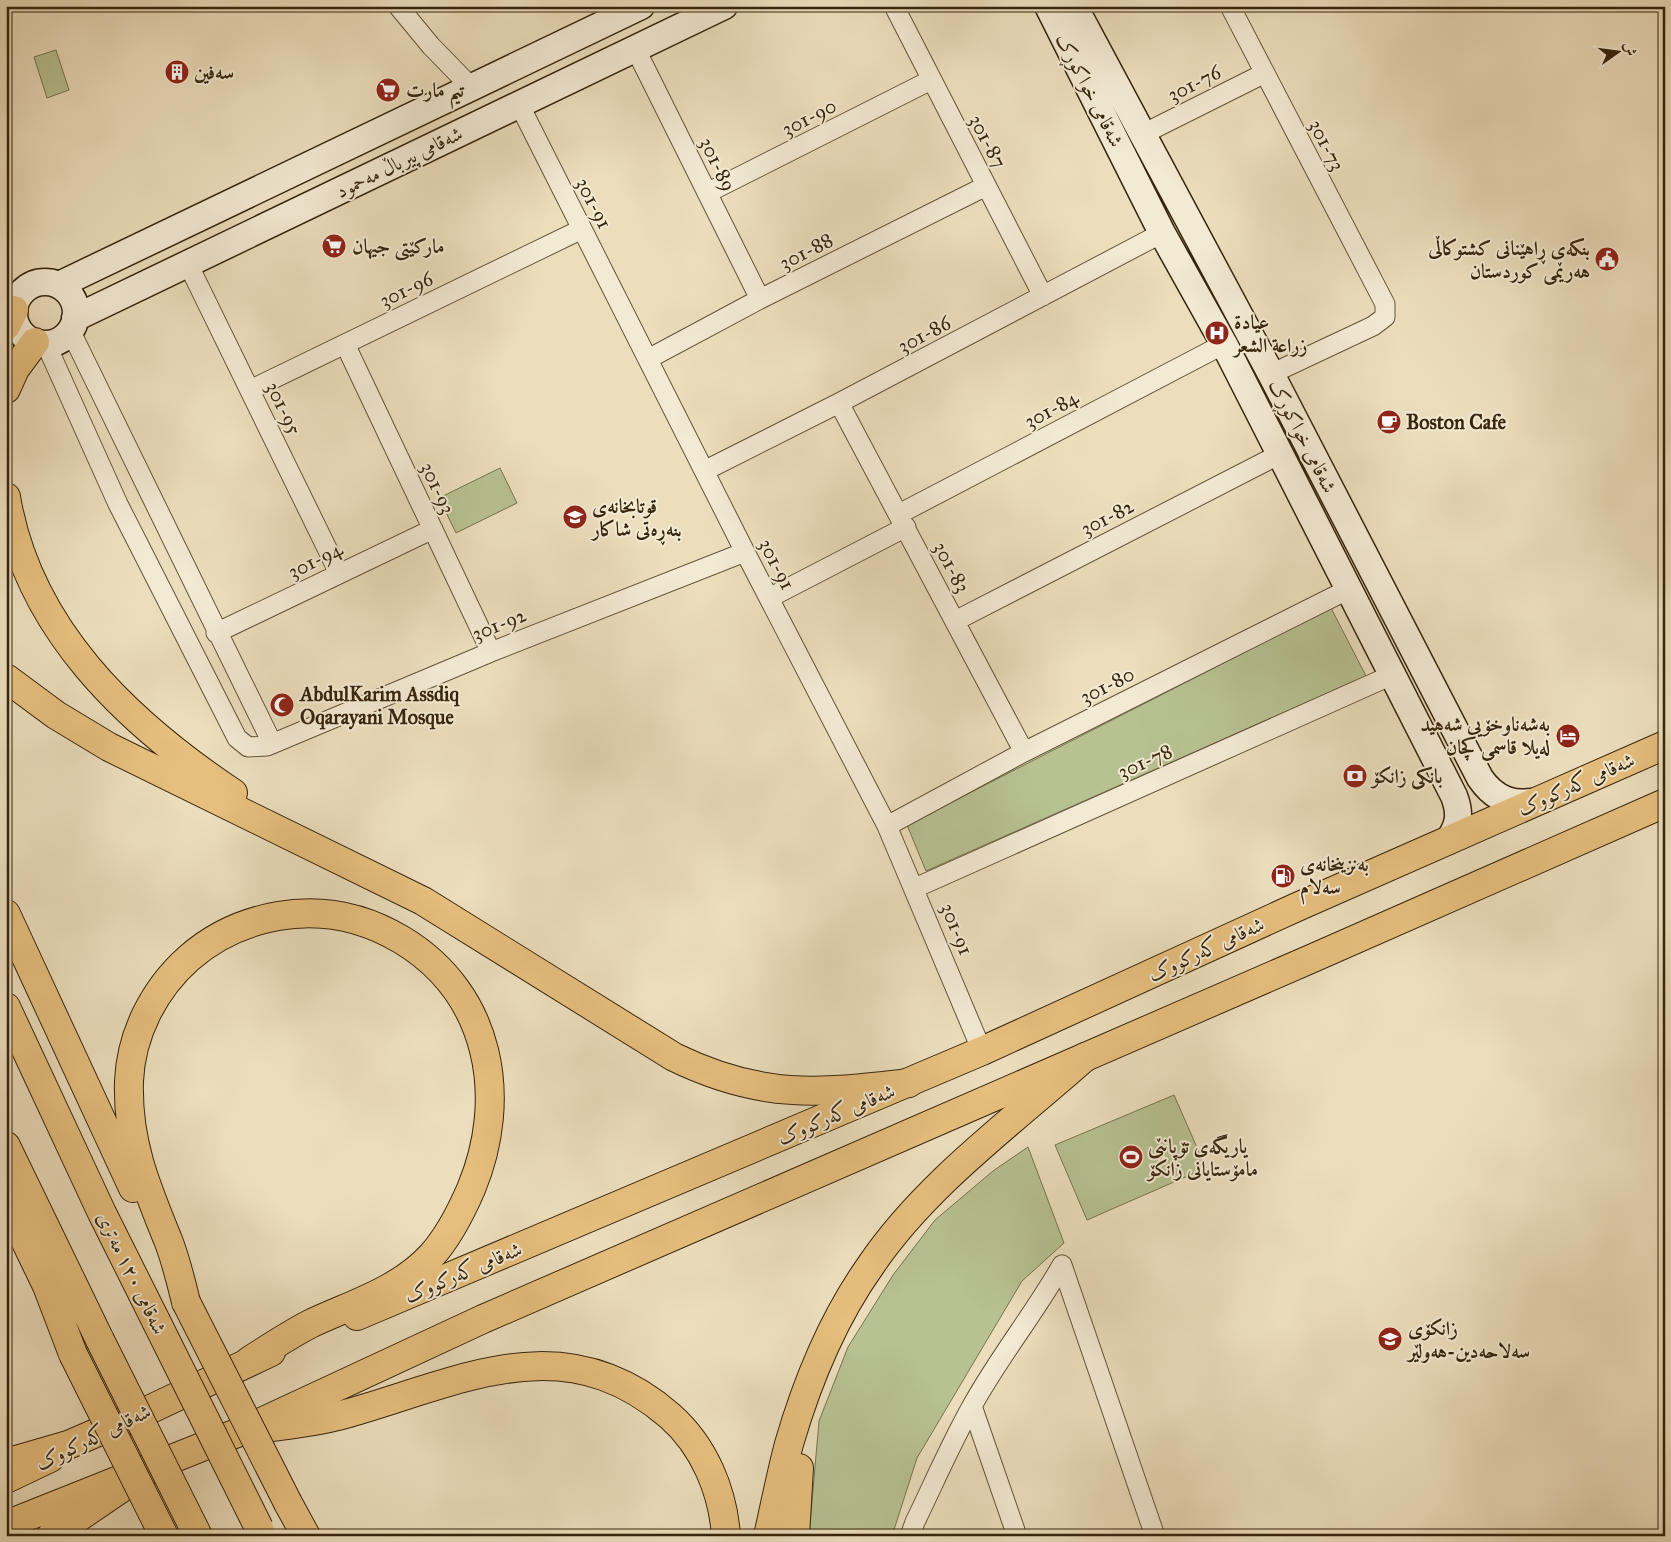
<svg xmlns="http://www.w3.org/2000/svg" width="1671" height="1542" viewBox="0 0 1671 1542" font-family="'IM FELL Great Primer',Amiri,serif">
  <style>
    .green { fill: #b7c192; stroke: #76734f }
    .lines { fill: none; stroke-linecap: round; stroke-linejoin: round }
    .minor-casing { stroke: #645338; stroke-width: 21 }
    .secondary-casing { stroke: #36250c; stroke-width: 29 }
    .trunk-casing { stroke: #36250c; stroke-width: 30 }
    .motorway-casing { stroke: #36250c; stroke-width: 30 }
    .minor { stroke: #f3ead4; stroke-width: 19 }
    .secondary { stroke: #f3ead4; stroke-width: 26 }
    .trunk { stroke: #e6bf7e; stroke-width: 28 }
    .motorway { stroke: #e6bf7e; stroke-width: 28 }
    .motorway-bridge-casing { stroke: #36250c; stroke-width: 30; stroke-linecap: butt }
    .motorway-bridge { stroke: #e6bf7e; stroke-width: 28 }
    .labels { text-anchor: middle; stroke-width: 4; stroke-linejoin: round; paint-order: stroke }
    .poi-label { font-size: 20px; font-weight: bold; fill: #36250c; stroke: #f3ead4; text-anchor: start }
    .street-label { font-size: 20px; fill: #36250c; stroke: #f3ead4 }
  </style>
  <rect width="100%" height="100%" fill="#ecdebd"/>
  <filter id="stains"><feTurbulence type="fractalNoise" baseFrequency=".004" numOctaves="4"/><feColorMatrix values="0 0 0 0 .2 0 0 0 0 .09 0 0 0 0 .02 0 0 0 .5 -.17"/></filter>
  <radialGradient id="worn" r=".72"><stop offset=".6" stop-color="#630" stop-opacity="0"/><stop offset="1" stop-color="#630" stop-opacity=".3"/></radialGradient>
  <!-- green -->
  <path class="green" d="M 56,50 L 69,90 L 47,98 L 34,57 Z
    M 500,468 L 517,503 L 456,533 L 439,498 Z
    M 1331,608 L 1366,676 L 926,871 L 907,825 Z
    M 1174,1095 L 1206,1168 L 1087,1220 L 1055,1145 Z
    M 1028,1147 L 1064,1243 L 1022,1281 L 917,1458 L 892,1536 L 809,1536 L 819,1421 L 848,1347 L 893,1275 L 935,1220 L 993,1171 Z"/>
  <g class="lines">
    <defs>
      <path id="minor" d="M 398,6 L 431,46 L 471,87
        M 894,6 L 1043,296
        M 1230,6 L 1385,304 L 1385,317 L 1373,326 L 1271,374
        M 635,48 L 760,299
        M 519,104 L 745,552 L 887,826 L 982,1051
        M 1143,134 L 1265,73
        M 707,193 L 931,80
        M 188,264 L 339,573
        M 70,330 L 272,743
        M 46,344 L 118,504 L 237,738 L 248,747 L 267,746 L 491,652 L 745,552
        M 345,344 L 491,652
        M 648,359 L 760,299 L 986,186
        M 250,390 L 582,229
        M 839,403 L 1024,752
        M 704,471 L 839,403 L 1162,233
        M 899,514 L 1224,344
        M 769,598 L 906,527
        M 955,621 L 1280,454
        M 216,633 L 433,529
        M 887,826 L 1024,752 L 1349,589
        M 915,888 L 1392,675
        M 1062,1265 L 1155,1536
        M 972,1406 L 1017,1536
        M 910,1536 L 915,1522 C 934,1483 951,1443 972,1406 C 999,1357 1034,1314 1062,1265"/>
      <path id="secondary" d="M 1048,6 L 1162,233 L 1224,344 L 1454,796 C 1461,814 1459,826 1448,841
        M 1074,6 L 1271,374 L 1480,778 C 1495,800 1515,807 1541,800
        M14 313a31 31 0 1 1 62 0a31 31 0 1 1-62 0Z
        M 59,285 L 641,6
        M 75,318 L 724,6"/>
      <path id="trunk" d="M 357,1316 L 982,1051 L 1297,907 L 1665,745
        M 115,1426 L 271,1352
        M 6,1479 L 50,1458
        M 6,1525 L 242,1431 L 483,1319 L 1313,958 L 1665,803"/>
      <path id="motorway" d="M 6,326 L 14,310
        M 6,389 L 15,369 L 35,342
        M 6,497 C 28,629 127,722 233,793
        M 6,678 L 56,715 L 109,747 L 423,901 L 674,1057 C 760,1099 818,1094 909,1083
        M 6,914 L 133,1188
        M 6,1007 L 102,1213 L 156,1321
        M 6,1146 L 100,1340
        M 6,1201 L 47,1286 L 73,1354
        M 186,1302 C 181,1282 176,1260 168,1240 C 146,1186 127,1142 129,1081 C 131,1034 154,989 189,958 C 215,935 245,922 278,916 C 323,908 364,917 402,940 C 491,994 509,1098 471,1189 C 461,1212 449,1236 432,1255 C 399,1291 352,1304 310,1324 C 289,1335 269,1348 249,1361
        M 242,1431 C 278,1426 314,1423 349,1413 C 464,1380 565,1325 670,1416 C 704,1446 723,1491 726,1536
        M 6,1463 L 68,1445 L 133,1417
        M 288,1503 L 306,1536
        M 51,1536 L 154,1466
        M 768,1536 C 775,1505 781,1474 789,1444 C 807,1382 834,1317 871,1265 C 925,1185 1013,1121 1085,1057
        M 795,1536 L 799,1468"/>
    </defs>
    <!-- minor casing -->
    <use href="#minor" class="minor-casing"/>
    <!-- secondary casing -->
    <use href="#secondary" class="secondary-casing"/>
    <!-- trunk casing -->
    <use href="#trunk" class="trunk-casing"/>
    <!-- motorway casing -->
    <use href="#motorway" class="motorway-casing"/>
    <!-- minor -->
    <use href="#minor" class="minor"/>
    <!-- secondary -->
    <use href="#secondary" class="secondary"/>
    <!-- trunk -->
    <use href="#trunk" class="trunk"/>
    <!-- motorway -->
    <use href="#motorway" class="motorway"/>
    <defs>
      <path id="motorway-bridge" d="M 186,1302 L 288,1503
        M 156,1321 L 259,1528
        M 100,1340 L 198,1536
        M 73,1354 L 164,1536"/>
    </defs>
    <!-- motorway-bridge casing -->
    <use href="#motorway-bridge" class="motorway-bridge-casing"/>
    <!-- motorway-bridge -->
    <use href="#motorway-bridge" class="motorway-bridge"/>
  </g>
  <!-- icons -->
  <defs>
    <symbol id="building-disc" viewBox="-11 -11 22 22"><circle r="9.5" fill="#8f2418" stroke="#f3ead4"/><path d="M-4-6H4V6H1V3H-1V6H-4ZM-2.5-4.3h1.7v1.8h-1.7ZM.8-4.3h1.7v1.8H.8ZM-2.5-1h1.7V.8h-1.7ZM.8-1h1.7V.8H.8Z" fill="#fff"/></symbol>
    <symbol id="supermarket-disc" viewBox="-11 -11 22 22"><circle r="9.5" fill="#8f2418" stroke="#f3ead4"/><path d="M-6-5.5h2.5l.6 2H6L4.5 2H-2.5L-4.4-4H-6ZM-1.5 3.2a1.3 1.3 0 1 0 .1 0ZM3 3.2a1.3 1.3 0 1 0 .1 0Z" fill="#fff"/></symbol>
    <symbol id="civic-disc" viewBox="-11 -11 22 22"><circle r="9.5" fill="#8f2418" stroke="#f3ead4"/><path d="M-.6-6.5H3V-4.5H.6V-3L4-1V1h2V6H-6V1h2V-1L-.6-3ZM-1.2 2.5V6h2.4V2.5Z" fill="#fff"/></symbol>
    <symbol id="hospital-disc" viewBox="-11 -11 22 22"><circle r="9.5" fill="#8f2418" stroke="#f3ead4"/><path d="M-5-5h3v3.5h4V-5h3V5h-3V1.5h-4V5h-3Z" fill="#fff"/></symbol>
    <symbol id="cafe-disc" viewBox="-11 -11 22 22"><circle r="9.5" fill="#8f2418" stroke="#f3ead4"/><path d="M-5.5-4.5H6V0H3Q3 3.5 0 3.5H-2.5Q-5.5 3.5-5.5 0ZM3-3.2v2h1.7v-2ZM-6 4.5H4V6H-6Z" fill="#fff"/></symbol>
    <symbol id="school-disc" viewBox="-11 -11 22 22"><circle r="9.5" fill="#8f2418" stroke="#f3ead4"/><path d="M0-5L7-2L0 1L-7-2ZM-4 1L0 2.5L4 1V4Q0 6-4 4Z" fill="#fff"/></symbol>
    <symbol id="mosque-disc" viewBox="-11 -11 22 22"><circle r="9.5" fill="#8f2418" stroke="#f3ead4"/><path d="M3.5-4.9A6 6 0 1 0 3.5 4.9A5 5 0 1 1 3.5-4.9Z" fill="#fff"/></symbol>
    <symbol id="hotel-disc" viewBox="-11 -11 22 22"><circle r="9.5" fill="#8f2418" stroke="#f3ead4"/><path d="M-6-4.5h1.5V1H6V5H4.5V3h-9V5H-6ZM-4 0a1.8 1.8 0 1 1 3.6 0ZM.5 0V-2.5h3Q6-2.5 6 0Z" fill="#fff"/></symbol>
    <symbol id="bank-disc" viewBox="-11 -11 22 22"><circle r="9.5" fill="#8f2418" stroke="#f3ead4"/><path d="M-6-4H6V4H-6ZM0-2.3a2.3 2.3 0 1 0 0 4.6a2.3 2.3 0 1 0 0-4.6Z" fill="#fff"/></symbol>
    <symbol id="fuel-disc" viewBox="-11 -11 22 22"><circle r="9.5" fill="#8f2418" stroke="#f3ead4"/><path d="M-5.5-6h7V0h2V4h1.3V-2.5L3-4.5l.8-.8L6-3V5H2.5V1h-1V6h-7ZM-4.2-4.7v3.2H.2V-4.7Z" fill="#fff"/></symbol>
    <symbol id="stadium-disc" viewBox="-11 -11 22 22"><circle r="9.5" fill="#8f2418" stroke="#f3ead4"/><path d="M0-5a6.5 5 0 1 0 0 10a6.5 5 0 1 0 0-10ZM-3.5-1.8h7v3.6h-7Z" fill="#fff"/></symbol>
    <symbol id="university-disc" viewBox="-11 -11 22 22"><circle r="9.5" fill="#8f2418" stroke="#f3ead4"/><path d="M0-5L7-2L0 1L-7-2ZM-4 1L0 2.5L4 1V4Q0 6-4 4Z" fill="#fff"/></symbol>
  </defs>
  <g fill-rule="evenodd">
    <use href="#building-disc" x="163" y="58" width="28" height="28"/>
    <use href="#supermarket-disc" x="374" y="76" width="28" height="28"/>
    <use href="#supermarket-disc" x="320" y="232" width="28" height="28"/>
    <use href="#civic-disc" x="1593" y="245" width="28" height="28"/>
    <use href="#hospital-disc" x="1203" y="319" width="28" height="28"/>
    <use href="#cafe-disc" x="1375" y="408" width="28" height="28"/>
    <use href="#school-disc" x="561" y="503" width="28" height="28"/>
    <use href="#mosque-disc" x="268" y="691" width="28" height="28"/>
    <use href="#hotel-disc" x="1554" y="722" width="28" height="28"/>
    <use href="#bank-disc" x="1341" y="762" width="28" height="28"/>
    <use href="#fuel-disc" x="1269" y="862" width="28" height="28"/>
    <use href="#stadium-disc" x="1117" y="1143" width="28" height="28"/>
    <use href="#university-disc" x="1376" y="1325" width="28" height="28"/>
  </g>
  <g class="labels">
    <!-- poi labels -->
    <g class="poi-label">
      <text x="194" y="79">سەفین</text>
      <text x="406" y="97">تيم مارت</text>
      <text x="352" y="253">مارکێتی جیهان</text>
      <text x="1590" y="255" text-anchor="end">بنکەی ڕاهێنانی کشتوکاڵی<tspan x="1590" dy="23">هەرێمی کوردستان</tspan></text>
      <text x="1234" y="329">عيادة<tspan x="1234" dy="23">زراعة الشعر</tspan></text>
      <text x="1406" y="429">Boston Cafe</text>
      <text x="592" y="513">قوتابخانەی<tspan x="592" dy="23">بنەڕەتی شاکار</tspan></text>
      <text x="300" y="701">AbdulKarim Assdiq<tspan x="300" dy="23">Oqarayani Mosque</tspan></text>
      <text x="1550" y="731" text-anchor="end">بەشەناوخۆیی شەهید<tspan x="1550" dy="23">لەیلا قاسمی کچان</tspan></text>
      <text x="1372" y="783">بانکی زانکۆ</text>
      <text x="1300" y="871">بەنزینخانەی<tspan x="1300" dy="23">سەلام</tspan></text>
      <text x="1148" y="1153">یاریگەی تۆپانێی<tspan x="1148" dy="23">مامۆستایانی زانکۆ</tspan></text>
      <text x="1408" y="1335">زانکۆی<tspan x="1408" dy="23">سەلاحەدین-هەولێر</tspan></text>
    </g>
    <!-- street labels -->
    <g class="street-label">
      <text transform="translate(1194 83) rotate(-27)" y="7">301-76</text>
      <text transform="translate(1090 90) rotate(63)" y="7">شەقامی خواکوڕک</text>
      <text transform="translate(809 117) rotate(-27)" y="7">301-90</text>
      <text transform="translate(988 141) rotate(62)" y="7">301-87</text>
      <text transform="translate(1327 145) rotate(63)" y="7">301-73</text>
      <text transform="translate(399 162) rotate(-26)" y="7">شەقامی پیرباڵ مەحمود</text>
      <text transform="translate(718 164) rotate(64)" y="7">301-89</text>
      <text transform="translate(594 203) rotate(63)" y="7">301-91</text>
      <text transform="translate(806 251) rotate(-27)" y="7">301-88</text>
      <text transform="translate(406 289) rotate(-26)" y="7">301-96</text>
      <text transform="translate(924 334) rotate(-28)" y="7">301-86</text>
      <text transform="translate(284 408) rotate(64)" y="7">301-95</text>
      <text transform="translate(1051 409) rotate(-28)" y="7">301-84</text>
      <text transform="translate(1303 436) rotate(63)" y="7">شەقامی خواکوڕک</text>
      <text transform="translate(438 488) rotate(65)" y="7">301-93</text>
      <text transform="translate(1107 517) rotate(-27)" y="7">301-82</text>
      <text transform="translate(315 560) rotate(-26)" y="7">301-94</text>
      <text transform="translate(777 564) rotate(63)" y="7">301-91</text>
      <text transform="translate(952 567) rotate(62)" y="7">301-83</text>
      <text transform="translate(499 624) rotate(-22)" y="7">301-92</text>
      <text transform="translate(1107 685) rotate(-27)" y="7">301-80</text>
      <text transform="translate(1145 761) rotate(-24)" y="7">301-78</text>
      <text transform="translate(1576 784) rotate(-24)" y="7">شەقامی کەرکووک</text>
      <text transform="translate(957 929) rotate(68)" y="7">301-91</text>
      <text transform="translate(1206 949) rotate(-25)" y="7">شەقامی کەرکووک</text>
      <text transform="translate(836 1114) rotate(-23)" y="7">شەقامی کەرکووک</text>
      <text transform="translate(463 1272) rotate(-23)" y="7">شەقامی کەرکووک</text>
      <text transform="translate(132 1273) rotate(64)" y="7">شەقامی ١٢٠ مەتری</text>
      <text transform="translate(93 1437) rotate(-26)" y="7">شەقامی کەرکووک</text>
    </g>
  </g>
  <!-- margin -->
  <rect width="1671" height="1542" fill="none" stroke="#ecdebd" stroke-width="25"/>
  <rect x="8" y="8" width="1656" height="1527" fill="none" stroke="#36250c" stroke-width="2.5"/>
  <rect x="12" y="12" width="1646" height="1517" fill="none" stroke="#36250c"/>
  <!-- north arrow -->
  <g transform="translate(1618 52) rotate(76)" stroke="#f3ead4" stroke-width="4" paint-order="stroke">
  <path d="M0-4L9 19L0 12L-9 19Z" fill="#36250c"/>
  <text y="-8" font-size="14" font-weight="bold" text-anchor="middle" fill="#36250c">ش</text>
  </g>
  <rect width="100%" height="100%" filter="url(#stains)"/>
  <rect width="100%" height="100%" fill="url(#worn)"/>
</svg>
